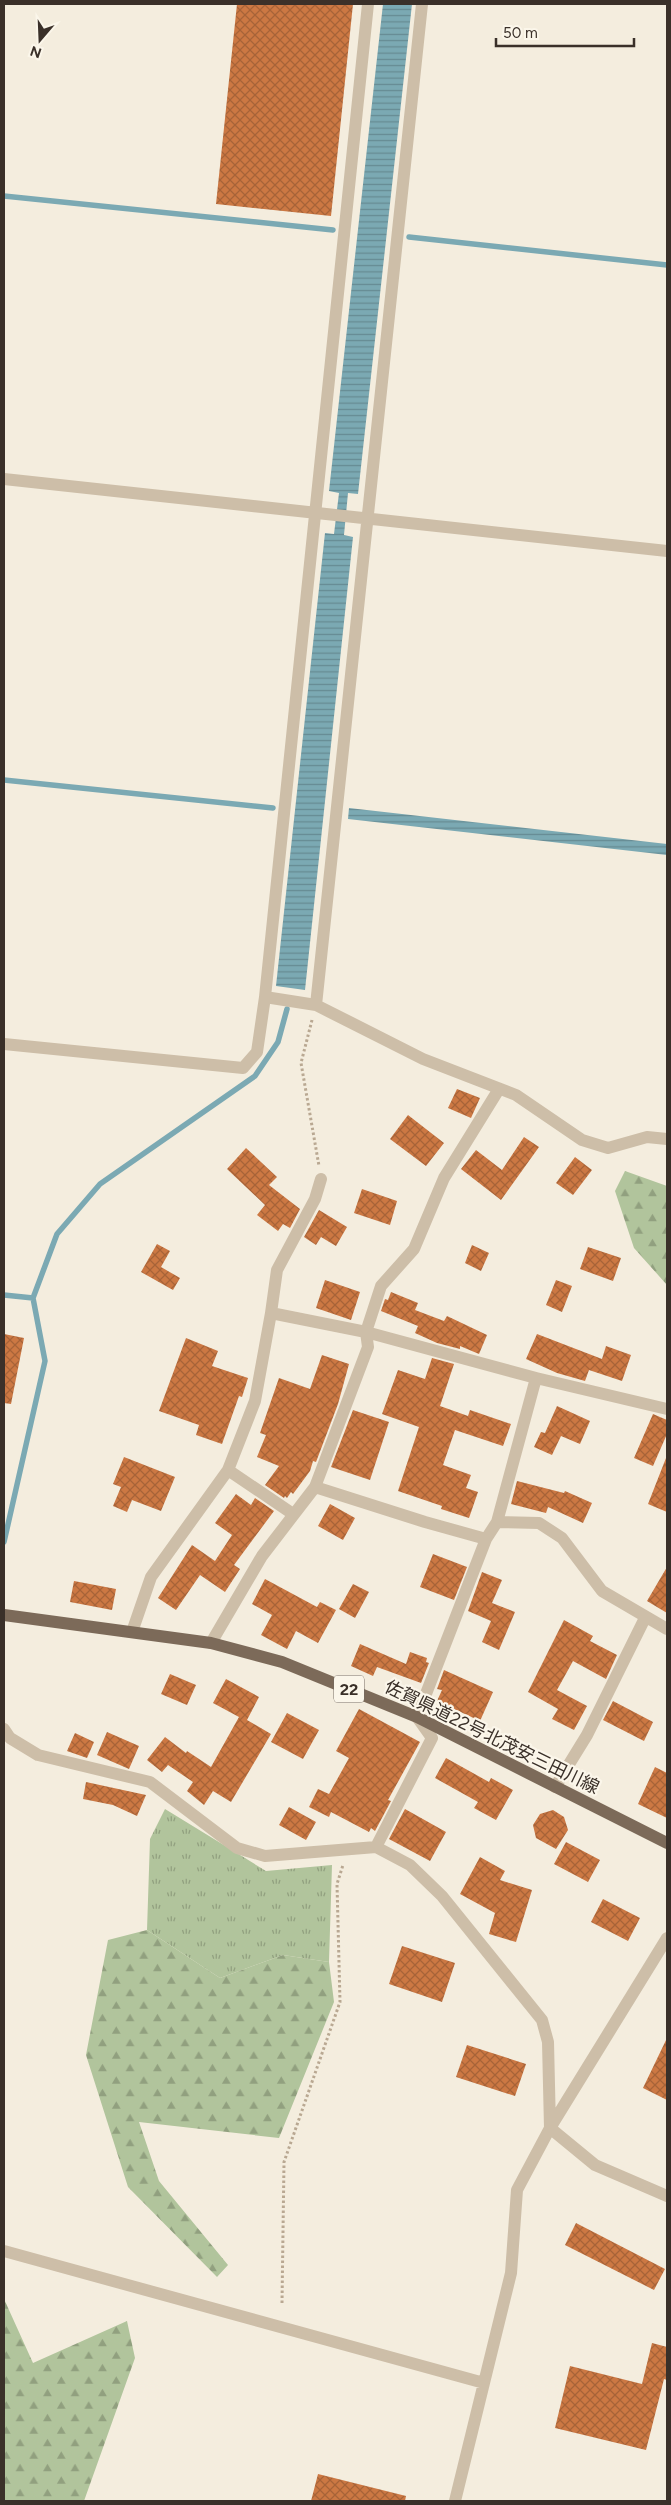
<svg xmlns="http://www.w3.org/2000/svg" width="671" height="2505" viewBox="0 0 671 2505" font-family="Figtree,'Noto Sans JP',sans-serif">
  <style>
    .grass { fill: url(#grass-tufts) }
    .forest { fill: url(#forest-firs) }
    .water { fill: url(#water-rules) }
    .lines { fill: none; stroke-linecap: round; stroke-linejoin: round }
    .stream { stroke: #7ba9b3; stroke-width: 5.5 }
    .building { fill: url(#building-cross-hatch) }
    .path { stroke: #b9a892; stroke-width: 3; stroke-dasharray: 2.5 2.5; stroke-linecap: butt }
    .minor { stroke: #cdbea8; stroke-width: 12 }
    .major { stroke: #7c6a59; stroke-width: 12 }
    .labels { text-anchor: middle; stroke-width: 4.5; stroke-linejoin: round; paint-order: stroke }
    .shield { fill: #fbf6ea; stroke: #746b63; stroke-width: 1 }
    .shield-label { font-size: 16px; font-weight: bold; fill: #3a3029 }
    .street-label { font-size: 18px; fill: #3a3029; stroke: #fbf6ea }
  </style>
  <defs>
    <pattern id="grass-tufts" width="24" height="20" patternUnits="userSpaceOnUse" patternTransform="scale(1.25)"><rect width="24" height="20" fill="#b1c49c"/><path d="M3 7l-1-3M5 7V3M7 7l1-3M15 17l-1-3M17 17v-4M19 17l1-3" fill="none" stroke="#91a07f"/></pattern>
    <pattern id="forest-firs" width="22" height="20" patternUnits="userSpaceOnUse" patternTransform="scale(1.25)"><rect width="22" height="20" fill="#b1c49c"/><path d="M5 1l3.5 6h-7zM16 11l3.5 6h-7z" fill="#91a07f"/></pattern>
    <pattern id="water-rules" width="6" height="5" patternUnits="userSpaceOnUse" patternTransform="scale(1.25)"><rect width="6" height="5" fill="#7ba9b3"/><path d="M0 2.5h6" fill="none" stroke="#668a92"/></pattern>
    <pattern id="building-cross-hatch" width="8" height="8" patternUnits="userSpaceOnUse" patternTransform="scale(1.25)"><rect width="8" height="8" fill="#cc7843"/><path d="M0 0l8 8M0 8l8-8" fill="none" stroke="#a76338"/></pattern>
  </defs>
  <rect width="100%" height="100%" fill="#f4edde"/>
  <!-- grass -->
  <path class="grass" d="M 165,1809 L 266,1871 L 332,1865 L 329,1962 L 283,1955 L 220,1978 L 147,1930 L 150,1839 Z"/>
  <!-- forest -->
  <path class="forest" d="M 625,1171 L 667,1186 L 667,1285 L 634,1248 L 615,1191 Z
    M 147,1930 L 220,1978 L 283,1955 L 329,1962 L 334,2002 L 279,2138 L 139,2122 L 159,2181 L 228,2265 L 217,2277 L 128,2187 L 86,2055 L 108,1940 Z
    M 4,2299 L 33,2363 L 127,2321 L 135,2358 L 84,2501 L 4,2501 Z"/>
  <!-- water -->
  <path class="water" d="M 383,4 L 412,4 L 358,494 L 348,493 L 344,535 L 353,537 L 305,990 L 276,986 L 325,533 L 334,534 L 339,493 L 329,491 Z
    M 349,808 L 667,844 L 667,855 L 348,819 Z"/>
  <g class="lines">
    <!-- stream -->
    <path class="stream" d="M 4,196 L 333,230
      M 409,237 L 667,265
      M 4,780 L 273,808
      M 4,1295 L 33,1298
      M 4,1542 L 45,1361 L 33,1298 L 57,1234 L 100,1184 L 255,1076 L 278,1042 L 287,1009"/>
  </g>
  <!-- building -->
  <path class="building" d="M 237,4 L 353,4 L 331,216 L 216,204 Z
    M 457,1089 L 480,1098 L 471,1118 L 448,1108 Z
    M 408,1115 L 444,1143 L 426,1166 L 390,1139 Z
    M 524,1137 L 539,1147 L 501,1200 L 461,1169 L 476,1150 L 502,1170 Z
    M 246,1148 L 277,1177 L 269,1185 L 300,1209 L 290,1228 L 283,1224 L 278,1231 L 257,1215 L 265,1205 L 227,1169 Z
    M 575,1157 L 592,1170 L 573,1195 L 556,1183 Z
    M 362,1189 L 397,1201 L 390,1225 L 354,1213 Z
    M 319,1210 L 347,1227 L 336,1246 L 321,1237 L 316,1245 L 304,1237 Z
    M 157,1244 L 170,1251 L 161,1267 L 180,1278 L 173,1290 L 141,1272 Z
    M 472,1245 L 489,1253 L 481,1271 L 465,1263 Z
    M 588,1247 L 621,1258 L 613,1281 L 580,1269 Z
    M 325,1280 L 360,1292 L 351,1320 L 316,1308 Z
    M 556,1280 L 572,1286 L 562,1312 L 546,1305 Z
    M 391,1292 L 418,1303 L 415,1310 L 444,1321 L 447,1316 L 487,1335 L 479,1354 L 460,1346 L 460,1349 L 437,1343 L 415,1333 L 418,1326 L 381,1311 L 385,1299 L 388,1300 Z
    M 4,1334 L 24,1338 L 11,1404 L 4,1403 Z
    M 537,1334 L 602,1359 L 606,1346 L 631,1355 L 622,1381 L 589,1370 L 585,1381 L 557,1373 L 526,1359 Z
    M 186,1338 L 218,1351 L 212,1366 L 248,1378 L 242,1397 L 239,1396 L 222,1444 L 196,1435 L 199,1425 L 159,1411 Z
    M 322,1355 L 349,1364 L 338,1404 L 316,1462 L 313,1461 L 310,1471 L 293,1494 L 291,1492 L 287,1498 L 285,1496 L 284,1498 L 265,1485 L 279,1466 L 257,1457 L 266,1435 L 260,1433 L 279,1378 L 310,1389 Z
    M 432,1358 L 454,1364 L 440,1406 L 468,1416 L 470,1410 L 511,1424 L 503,1446 L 455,1430 L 443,1465 L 471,1475 L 466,1488 L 478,1492 L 469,1518 L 441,1509 L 442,1506 L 398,1491 L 419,1427 L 382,1414 L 398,1370 L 425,1379 Z
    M 557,1406 L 590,1421 L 580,1444 L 561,1436 L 552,1455 L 534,1447 L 541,1432 L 545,1433 Z
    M 353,1410 L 389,1422 L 370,1480 L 331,1467 Z
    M 653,1414 L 667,1420 L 667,1434 L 653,1466 L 634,1458 Z
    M 124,1457 L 175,1477 L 161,1511 L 132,1500 L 127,1512 L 113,1506 L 121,1487 L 113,1484 Z
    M 666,1458 L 667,1459 L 667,1512 L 648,1504 Z
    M 517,1481 L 564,1493 L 565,1491 L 592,1503 L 583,1523 L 548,1507 L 546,1513 L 511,1504 Z
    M 236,1494 L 251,1505 L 255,1498 L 274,1511 L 234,1565 L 240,1569 L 225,1592 L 200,1575 L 176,1610 L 158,1598 L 192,1545 L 215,1561 L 232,1535 L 215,1523 Z
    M 330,1504 L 355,1518 L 343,1540 L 318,1526 Z
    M 433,1554 L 467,1567 L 454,1600 L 420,1587 Z
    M 667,1567 L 667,1613 L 647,1601 Z
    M 482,1572 L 502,1580 L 492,1603 L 515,1612 L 499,1650 L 482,1642 L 491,1621 L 468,1611 Z
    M 265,1579 L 317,1607 L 320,1602 L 336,1610 L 318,1643 L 296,1631 L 287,1649 L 261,1635 L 272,1615 L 252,1604 Z
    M 74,1581 L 116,1589 L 112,1610 L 70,1602 Z
    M 353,1584 L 369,1592 L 355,1618 L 339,1609 Z
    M 564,1620 L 593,1636 L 590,1641 L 617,1655 L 606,1679 L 573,1661 L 557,1690 L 587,1706 L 574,1730 L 552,1719 L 558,1709 L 528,1692 Z
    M 360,1644 L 406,1664 L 410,1652 L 427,1658 L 426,1662 L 429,1663 L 421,1683 L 377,1667 L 373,1676 L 351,1666 Z
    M 444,1670 L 493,1692 L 480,1721 L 437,1701 L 442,1690 L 437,1689 Z
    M 170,1674 L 196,1685 L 187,1705 L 161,1694 Z
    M 226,1679 L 259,1697 L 247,1720 L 271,1734 L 231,1802 L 213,1791 L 204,1805 L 187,1791 L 193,1782 L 168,1765 L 162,1772 L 147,1760 L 165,1737 L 186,1753 L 187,1751 L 211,1767 L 239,1717 L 213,1703 Z
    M 613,1701 L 653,1722 L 644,1741 L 603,1720 Z
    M 359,1709 L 420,1742 L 388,1800 L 391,1801 L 375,1831 L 371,1828 L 369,1832 L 331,1812 L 329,1817 L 309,1807 L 318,1789 L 329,1794 L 349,1758 L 336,1751 Z
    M 287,1713 L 319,1730 L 303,1759 L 271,1742 Z
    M 107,1732 L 139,1746 L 129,1769 L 97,1755 Z
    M 75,1733 L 94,1742 L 87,1758 L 67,1751 Z
    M 446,1758 L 489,1782 L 491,1778 L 513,1790 L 496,1820 L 474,1808 L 478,1802 L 435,1778 Z
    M 655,1767 L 667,1773 L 667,1818 L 638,1804 Z
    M 86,1782 L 146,1795 L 137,1816 L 113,1805 L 83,1799 Z
    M 289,1807 L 316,1822 L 306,1840 L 279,1825 Z
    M 405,1809 L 446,1832 L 430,1861 L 389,1839 Z
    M 553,1810 L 564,1817 L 568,1830 L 556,1849 L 536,1838 L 533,1825 L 540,1814 Z
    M 566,1842 L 600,1860 L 588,1882 L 554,1864 Z
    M 480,1857 L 505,1871 L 500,1880 L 532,1890 L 516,1942 L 489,1934 L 495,1913 L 460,1894 Z
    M 603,1899 L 640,1918 L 628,1941 L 591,1922 Z
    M 402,1946 L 455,1963 L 442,2002 L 389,1984 Z
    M 667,2038 L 667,2100 L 643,2088 Z
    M 467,2045 L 526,2064 L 515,2096 L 456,2077 Z
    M 576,2223 L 665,2269 L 654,2290 L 565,2245 Z
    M 652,2343 L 667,2347 L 667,2380 L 664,2379 L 646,2450 L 555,2428 L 570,2366 L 642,2384 Z
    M 318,2474 L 406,2496 L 405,2501 L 311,2501 Z"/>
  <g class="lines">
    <!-- path -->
    <path class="path" d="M 312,1020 L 301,1063 L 319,1166
      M 282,2303 L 284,2162 L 340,2002 L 337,1884 L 343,1865"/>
    <!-- minor -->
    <path class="minor" d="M 4,479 L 667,551
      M 265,997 L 316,1005 L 423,1059 L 516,1095 L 582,1140 L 608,1148 L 647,1137 L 667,1139
      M 316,1005 L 422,4
      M 4,1044 L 243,1068 L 257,1052 L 265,997 L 368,4
      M 271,1313 L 277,1270 L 315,1199 L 321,1179
      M 228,1470 L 293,1514
      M 315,1487 L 425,1522 L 486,1539
      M 497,1522 L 539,1523 L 562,1538 L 602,1591 L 667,1629
      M 132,1632 L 151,1577 L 228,1470 L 255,1401 L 271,1313 L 366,1332 L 536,1378 L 667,1409
      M 211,1643 L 262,1556 L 315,1487 L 368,1347 L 366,1332 L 381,1286 L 414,1249 L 444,1178 L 499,1089
      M 4,1729 L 10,1738 L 38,1755 L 150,1782 L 237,1848 L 265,1856 L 376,1847 L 410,1865 L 442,1896 L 542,2020 L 548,2042 L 550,2128 L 595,2165 L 667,2196
      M 555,1787 L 587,1735 L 645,1618
      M 376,1847 L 432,1738 L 417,1717 L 486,1539 L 497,1522 L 536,1378
      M 4,2251 L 484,2383
      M 455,2501 L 511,2273 L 517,2190 L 550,2128 L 667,1938"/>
    <!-- major -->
    <path class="major" d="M 4,1615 L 211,1643 L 282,1662 L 417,1717 L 667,1843"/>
  </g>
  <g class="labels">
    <!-- shield labels -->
    <rect class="shield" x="334" y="1675.5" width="30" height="27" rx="4"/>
    <g class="shield-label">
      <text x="349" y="1695">22</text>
    </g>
    <!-- street labels -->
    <g class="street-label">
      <text transform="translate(492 1737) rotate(26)" y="6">佐賀県道22号北茂安三田川線</text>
    </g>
  </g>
  <!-- border -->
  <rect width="671" height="2505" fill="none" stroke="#3a3029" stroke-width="10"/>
  <!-- north arrow -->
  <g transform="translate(40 40) rotate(199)" stroke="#fbf6ea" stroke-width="4" paint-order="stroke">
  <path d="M0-4L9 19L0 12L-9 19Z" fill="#3a3029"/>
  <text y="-8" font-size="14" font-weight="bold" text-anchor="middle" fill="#3a3029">N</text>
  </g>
  <!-- scale -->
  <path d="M496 38v8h138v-8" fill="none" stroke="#3a3029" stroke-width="2.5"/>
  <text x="503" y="38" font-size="15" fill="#3a3029" stroke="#fbf6ea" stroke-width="4" paint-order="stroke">50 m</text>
</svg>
